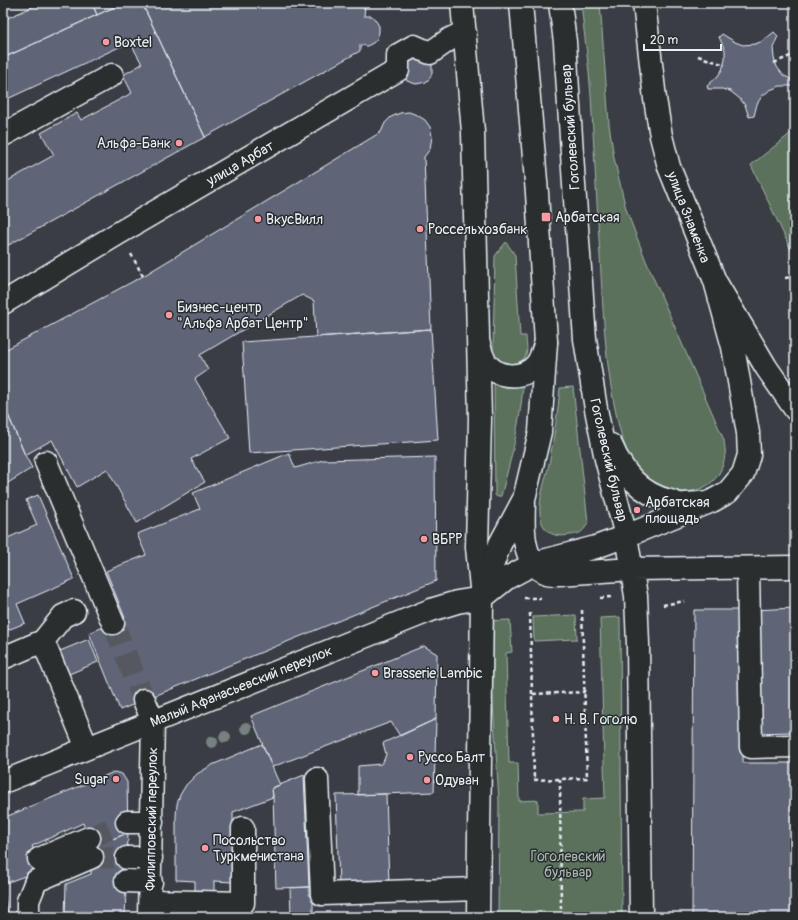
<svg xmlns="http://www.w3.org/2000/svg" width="798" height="920" viewBox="0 0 798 920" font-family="Pangolin,sans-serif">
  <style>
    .green { fill: #5c715c; stroke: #a2b1aa }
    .building { fill: #5e6577; stroke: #e8f1f8 }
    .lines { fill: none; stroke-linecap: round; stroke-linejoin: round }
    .minor-tunnel { stroke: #54595f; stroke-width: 22; stroke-dasharray: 22 11; stroke-linecap: butt }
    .minor-casing { stroke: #e8f1f8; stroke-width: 25 }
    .major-casing { stroke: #e8f1f8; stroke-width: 25 }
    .path { stroke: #e8f1f8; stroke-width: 2.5; stroke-dasharray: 4 3; stroke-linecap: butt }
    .minor { stroke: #2a2d2e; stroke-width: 22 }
    .major { stroke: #2a2d2e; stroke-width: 22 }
    .tree { fill: #778180 }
    .poi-dot { fill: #ff9aa2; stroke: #2a2d2e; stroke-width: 1.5 }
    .labels { text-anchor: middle; stroke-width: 3; stroke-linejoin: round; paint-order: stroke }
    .poi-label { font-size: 14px; fill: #e8f1f8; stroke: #2a2d2e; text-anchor: start }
    .street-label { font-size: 14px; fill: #e8f1f8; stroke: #2a2d2e }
    .park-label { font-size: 14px; fill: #a9b7b2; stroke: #2a2d2e }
  </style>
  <rect width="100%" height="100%" fill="#3a3e44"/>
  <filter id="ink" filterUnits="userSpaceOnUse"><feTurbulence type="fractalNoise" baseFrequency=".025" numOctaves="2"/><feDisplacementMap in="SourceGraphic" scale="8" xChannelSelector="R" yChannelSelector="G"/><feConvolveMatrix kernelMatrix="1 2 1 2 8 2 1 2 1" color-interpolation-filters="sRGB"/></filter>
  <g filter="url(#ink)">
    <!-- green -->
    <path class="green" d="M 581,3 L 600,3 L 609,124 L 614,158 L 626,209 L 646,261 L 724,440 C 724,445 726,450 725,455 C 722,481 703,493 679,492 C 669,491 661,489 653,484 C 636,472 626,453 621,434 C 604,372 603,303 599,239 C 596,191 594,144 591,96 C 589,65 584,34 581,3 Z
      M 795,130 L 795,254 L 793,254 L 751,165 Z
      M 506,242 L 515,255 L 520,336 L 526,336 C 526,341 528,349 526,355 C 522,365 504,369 497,360 C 495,358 494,354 493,351 L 495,256 Z
      M 494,383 L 506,387 L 523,386 C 520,424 511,459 501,496 L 497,497 L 495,495 Z
      M 573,387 L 588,522 C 584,532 580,534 570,535 C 559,537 549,536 543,525 C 534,508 547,477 550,459 C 554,435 558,412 560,388 Z
      M 576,615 L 577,639 L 534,641 L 533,617 Z
      M 620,617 L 622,917 L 498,917 L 499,801 L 488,621 L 510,620 L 512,652 L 506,653 L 509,763 L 518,763 L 519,801 L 538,800 L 538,813 L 583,812 L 583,799 L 605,798 L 600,618 Z"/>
    <!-- building -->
    <path class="building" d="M 41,3 L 92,3 L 97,15 L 3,58 L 3,20 Z
      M 92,3 L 123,3 L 97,15 Z
      M 123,3 L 142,3 L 205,137 L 3,248 L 3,181 L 4,183 L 54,155 L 41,133 L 77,113 L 81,120 L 132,93 L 123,75 L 142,64 L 130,42 L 3,101 L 3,58 Z
      M 142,3 L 361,3 L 365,6 L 364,16 L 372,16 L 376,21 L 379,26 L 379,32 L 377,39 L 373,43 L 367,46 L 360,45 L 360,51 L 205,137 Z
      M 774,32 L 778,36 L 773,48 L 774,58 L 777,67 L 783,75 L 794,81 L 793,86 L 780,86 L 770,90 L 762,96 L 757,104 L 754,116 L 749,117 L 745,105 L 739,98 L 730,91 L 722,89 L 708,89 L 707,86 L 717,77 L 722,70 L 725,60 L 725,50 L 719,37 L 722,34 L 735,42 L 743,45 L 755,44 L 763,41 Z
      M 408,55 L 432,62 L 432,73 L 430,78 L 426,82 L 416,84 L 407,81 L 404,77 Z
      M 409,112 L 417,115 L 425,120 L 430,127 L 432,136 L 430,149 L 424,157 L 431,329 L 316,337 L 314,301 L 302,295 L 200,355 L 208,370 L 195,379 L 230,438 L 191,459 L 205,482 L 137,523 L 107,469 L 77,487 L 52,440 L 25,455 L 3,403 L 3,351 L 143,276 L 381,132 L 385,123 L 391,117 L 400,113 Z
      M 431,329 L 438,440 L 249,453 L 242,342 Z
      M 3,403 L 25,455 L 32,468 L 3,486 Z
      M 289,453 L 295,468 L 323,460 L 435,457 L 436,581 L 120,710 L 89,633 L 125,618 L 106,571 L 146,555 L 137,534 L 200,509 L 193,493 Z
      M 38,495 L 74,579 L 17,604 L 25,623 L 3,632 L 3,540 L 37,525 L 26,500 Z
      M 795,608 L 795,718 L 790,718 L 790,732 L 758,733 L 754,610 Z
      M 694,610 L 744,610 L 743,763 L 795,763 L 795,917 L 692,917 Z
      M 89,639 L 98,662 L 69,674 L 60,651 Z
      M 424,646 L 437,654 L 436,719 L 400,736 L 391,722 L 272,767 L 251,716 Z
      M 436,719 L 434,792 L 358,795 L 358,766 L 381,764 L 384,760 L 386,754 L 383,743 Z
      M 262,744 L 280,785 L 272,788 L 273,797 L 233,812 L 233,882 L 214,881 L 214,892 L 195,892 L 195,881 L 176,880 L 176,816 L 177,804 L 180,795 L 186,785 L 197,774 L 212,765 Z
      M 114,772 L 122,774 L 127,782 L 128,833 L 92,847 L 83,823 L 32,846 L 36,855 L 28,858 L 33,873 L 3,884 L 3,818 Z
      M 304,775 L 309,887 L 276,888 L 273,797 L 272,788 Z
      M 386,794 L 389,884 L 339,885 L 336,795 Z
      M 128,833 L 125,917 L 65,917 L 66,884 L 91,874 L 92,847 Z
      M 3,884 L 8,917 L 3,917 Z
      M 309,887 L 309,896 L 313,896 L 313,913 L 291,914 L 290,888 Z"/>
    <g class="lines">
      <!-- minor-tunnel -->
      <path class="minor-tunnel" d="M 113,623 L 144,700
        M 89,838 L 127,822
        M 92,857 L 127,858"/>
      <defs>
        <path id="minor" d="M 3,135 L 112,75
          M 3,303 L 119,233 L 398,70 L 398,55 L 414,46 L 430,53 L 450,39 L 465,32
          M 479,344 C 481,352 482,358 487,364 C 498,379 524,379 536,365 C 541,359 543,350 546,342
          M 46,462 L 113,623
          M 748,568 L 751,747 L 795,746
          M 43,641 L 63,616 L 74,611
          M 3,658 L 43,641 L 87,748
          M 144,700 L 153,721 L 149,917
          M 317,779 L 322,894 L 478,889
          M 3,782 L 431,610 L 457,602 L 482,598 L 477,547 L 480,419 L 473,132 L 462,3
          M 127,822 L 152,822
          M 127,858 L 151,858
          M 39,859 L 89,838
          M 126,881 L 151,882
          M 150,901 L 243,903 L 243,828
          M 28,917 L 28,901 L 36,881 L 92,857"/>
        <path id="major" d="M 560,3 L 565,42 L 574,185 L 585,339 L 596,409 L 606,459 L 626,536 L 636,596 L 638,644 L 641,917
          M 644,3 L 655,99 L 661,136 L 669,167 L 715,281 L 766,367 L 795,409
          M 611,445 C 623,473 640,494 670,501 C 674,502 680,505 685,504 C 690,504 695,503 700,503
          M 524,504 C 523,524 521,565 547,573 C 550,574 555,574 559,574 L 632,569 L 795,567
          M 482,598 L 507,578 L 535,563 L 596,547 L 626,536 L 712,501 L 728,492 L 743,474 L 749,455 L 748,433 L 733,347 L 715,281
          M 478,917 L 482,598 L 484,588 L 500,544 L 524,499 L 540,432 L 546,342 L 537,193 L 521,3"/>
      </defs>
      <!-- minor casing -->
      <use href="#minor" class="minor-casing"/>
      <!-- major casing -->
      <use href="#major" class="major-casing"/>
      <!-- path -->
      <path class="path" d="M 698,56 L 725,65
        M 774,63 L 795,54
        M 131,254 L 143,276
        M 785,278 L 795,277
        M 524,598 L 541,598
        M 600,598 L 611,597
        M 663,605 L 685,601
        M 582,610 L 587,778 L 534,780 L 532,694 L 585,692
        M 530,613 L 532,694
        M 560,779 L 561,917"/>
      <!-- minor -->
      <use href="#minor" class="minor"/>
      <!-- major -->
      <use href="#major" class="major"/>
    </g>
    <!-- trees -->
    <g class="tree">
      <circle cx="246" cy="728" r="6"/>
      <circle cx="225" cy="737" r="6"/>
      <circle cx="212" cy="742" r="6"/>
    </g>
  </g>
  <!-- markers -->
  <g class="poi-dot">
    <circle cx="106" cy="42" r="4"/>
    <circle cx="179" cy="143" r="4"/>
    <rect x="541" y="212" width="10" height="10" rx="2"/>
    <circle cx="258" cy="219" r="4"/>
    <circle cx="420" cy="229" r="4"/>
    <circle cx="169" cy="315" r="4"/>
    <circle cx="637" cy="510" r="4"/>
    <circle cx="424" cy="539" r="4"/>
    <circle cx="375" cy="673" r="4"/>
    <circle cx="556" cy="719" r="4"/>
    <circle cx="410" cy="757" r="4"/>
    <circle cx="116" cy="779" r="4"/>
    <circle cx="427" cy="780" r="4"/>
    <circle cx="205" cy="848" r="4"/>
  </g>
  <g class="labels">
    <!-- poi labels -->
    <g class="poi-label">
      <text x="114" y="47">Boxtel</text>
      <text x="171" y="148" text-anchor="end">Альфа-Банк</text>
      <text x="555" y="222">Арбатская</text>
      <text x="266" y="224">ВкусВилл</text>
      <text x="428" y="234">Россельхозбанк</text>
      <text x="177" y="312">Бизнес-центр<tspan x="177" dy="16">"Альфа Арбат Центр"</tspan></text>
      <text x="645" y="507">Арбатская<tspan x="645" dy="16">площадь</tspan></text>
      <text x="432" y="544">ВБРР</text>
      <text x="383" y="678">Brasserie Lambic</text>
      <text x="564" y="724">Н. В. Гоголю</text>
      <text x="418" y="762">Руссо Балт</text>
      <text x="108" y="784" text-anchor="end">Sugar</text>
      <text x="435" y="785">Одуван</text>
      <text x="213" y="845">Посольство<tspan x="213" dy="16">Туркменистана</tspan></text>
    </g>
    <!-- street labels -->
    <g class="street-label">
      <text transform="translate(570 127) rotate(-94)" y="5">Гоголевский бульвар</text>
      <text transform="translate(240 163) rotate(-30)" y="5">улица Арбат</text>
      <text transform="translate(689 217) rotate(69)" y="5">улица Знаменка</text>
      <text transform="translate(609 460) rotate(77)" y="5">Гоголевский бульвар</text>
      <text transform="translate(241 686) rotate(-22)" y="5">Малый Афанасьевский переулок</text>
      <text transform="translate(151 819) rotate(-89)" y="5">Филипповский переулок</text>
    </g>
    <!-- park labels -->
    <g class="park-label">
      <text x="568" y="861">Гоголевский<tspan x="568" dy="16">бульвар</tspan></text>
    </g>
  </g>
  <!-- margin -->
  <rect width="798" height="920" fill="none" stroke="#2a2d2e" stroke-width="16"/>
  <rect x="8" y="8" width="782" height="904" fill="none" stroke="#e8f1f8" stroke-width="1.5" filter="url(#ink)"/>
  <!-- scale -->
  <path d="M644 44v6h77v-6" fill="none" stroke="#e8f1f8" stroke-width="2"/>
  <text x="650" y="44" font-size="12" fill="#e8f1f8" stroke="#2a2d2e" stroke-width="3" paint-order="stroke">20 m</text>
</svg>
